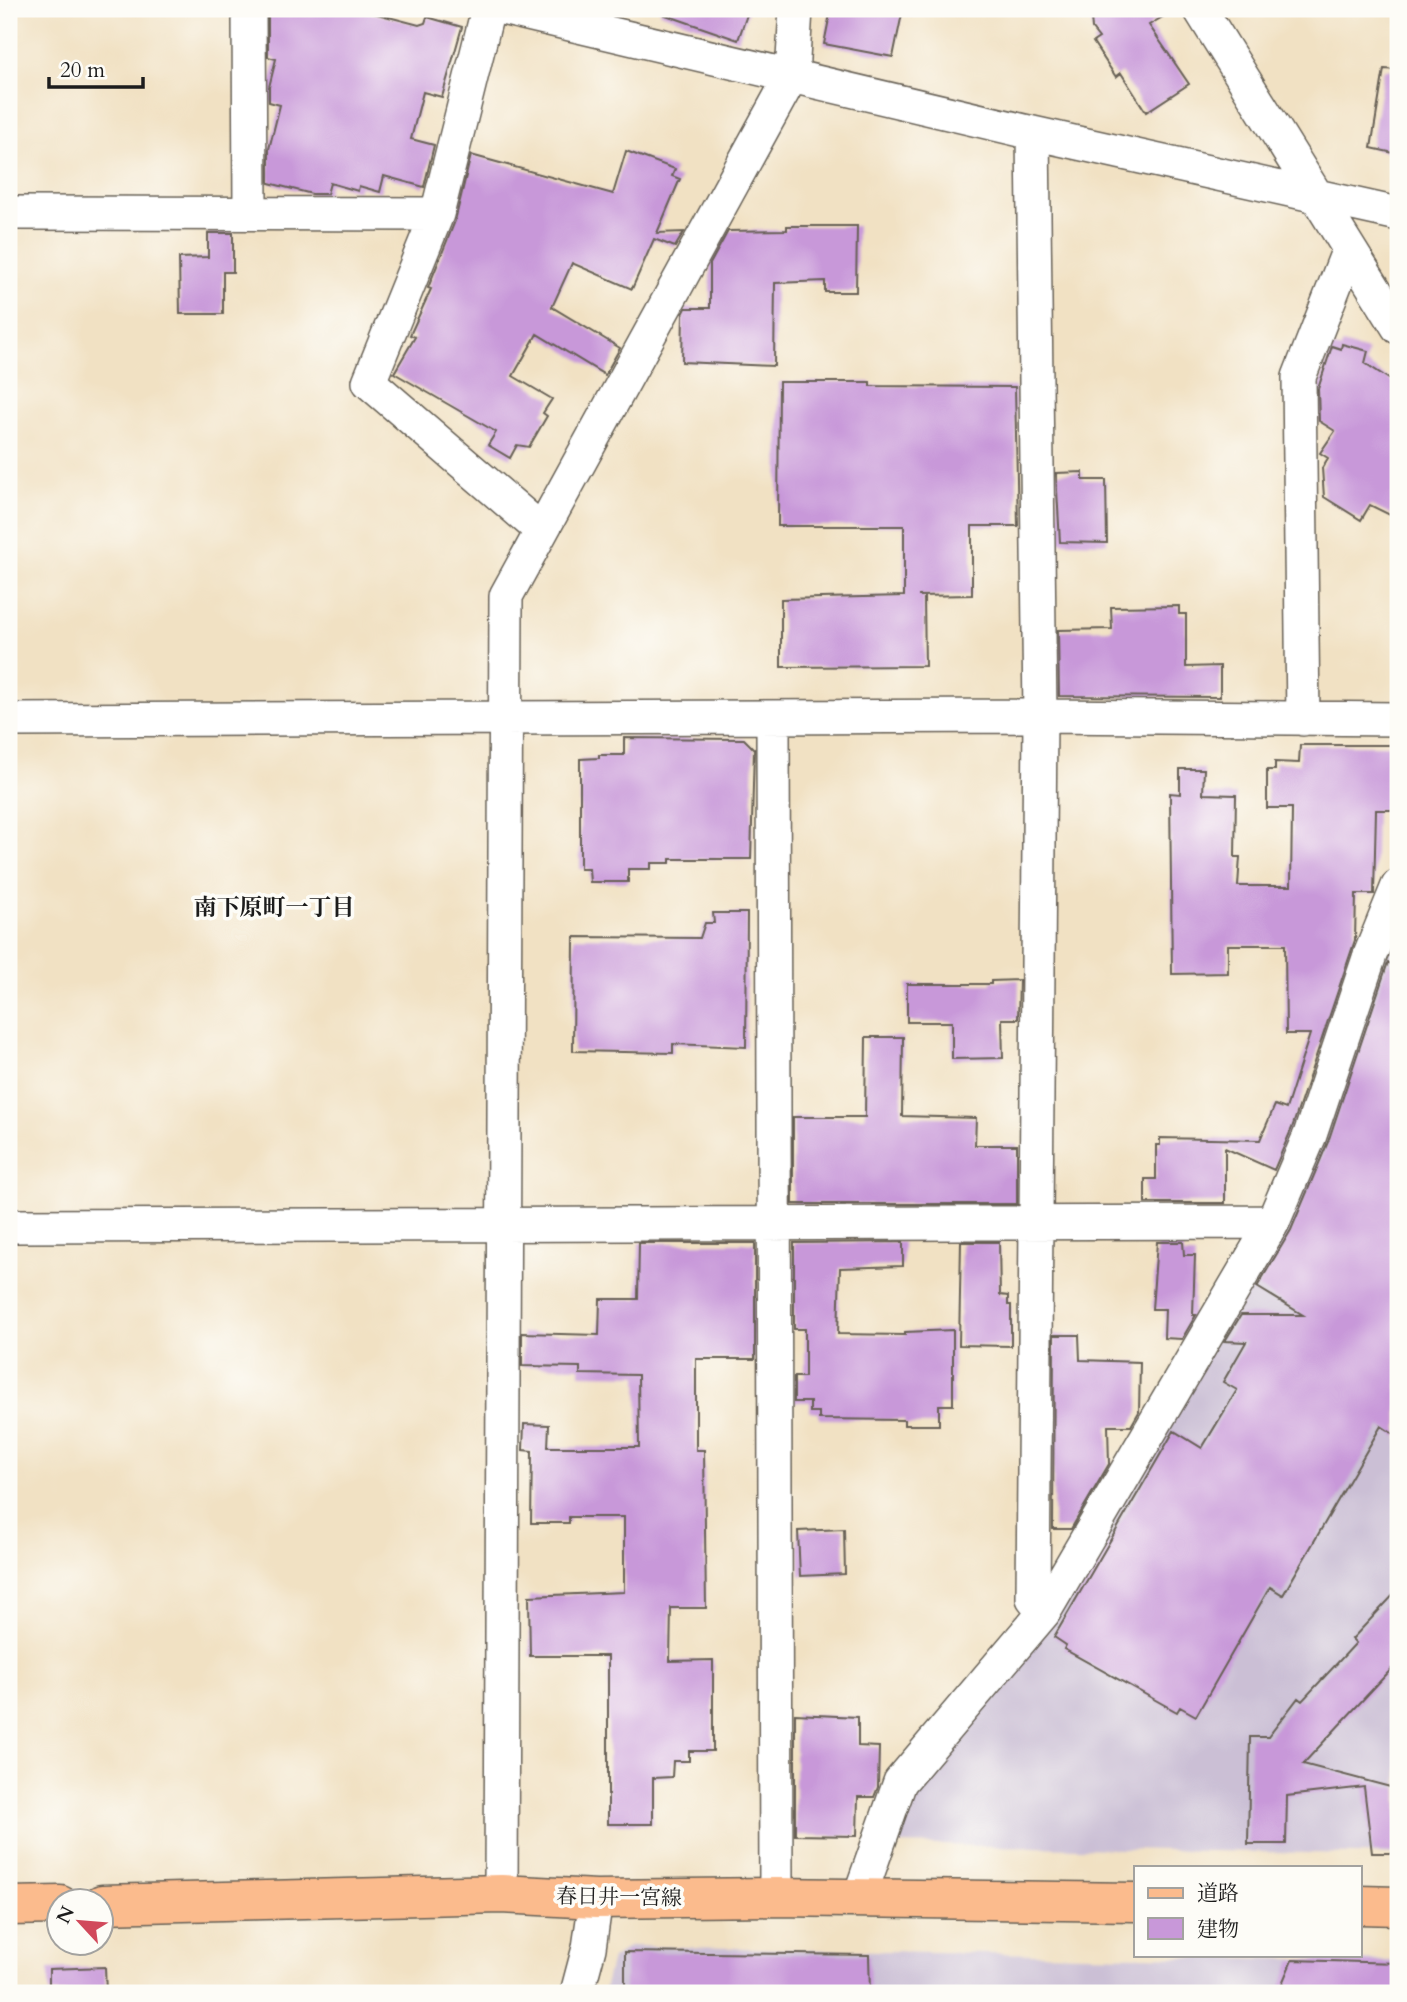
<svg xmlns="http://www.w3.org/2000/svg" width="1407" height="2002" viewBox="0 0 1407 2002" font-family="Cardo,'Noto Serif JP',serif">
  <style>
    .industrial { fill: #cbbfd5 }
    .building { fill: #c898d9 }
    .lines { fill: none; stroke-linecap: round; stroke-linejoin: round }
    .street-casing { stroke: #676156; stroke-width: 36 }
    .primary-casing { stroke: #676156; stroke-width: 41 }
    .street { stroke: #fff; stroke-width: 33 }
    .primary { stroke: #fbbb8d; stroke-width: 38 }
    .labels { text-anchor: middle; stroke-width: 7; stroke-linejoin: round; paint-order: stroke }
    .street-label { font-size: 21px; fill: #1c1c1c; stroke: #fdfcf7 }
    .neighbourhood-label { font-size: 23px; font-weight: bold; fill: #1c1c1c; stroke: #fdfcf7 }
  </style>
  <rect width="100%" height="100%" fill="#fdfcf7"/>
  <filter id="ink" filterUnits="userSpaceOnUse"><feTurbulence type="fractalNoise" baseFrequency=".0143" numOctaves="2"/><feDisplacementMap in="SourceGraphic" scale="14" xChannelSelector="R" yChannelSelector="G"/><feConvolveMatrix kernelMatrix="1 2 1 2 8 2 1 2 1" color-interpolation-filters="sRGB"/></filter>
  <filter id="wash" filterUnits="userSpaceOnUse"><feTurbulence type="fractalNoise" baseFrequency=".00686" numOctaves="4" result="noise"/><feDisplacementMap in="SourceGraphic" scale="28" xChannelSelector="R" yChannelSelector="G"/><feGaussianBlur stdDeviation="1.57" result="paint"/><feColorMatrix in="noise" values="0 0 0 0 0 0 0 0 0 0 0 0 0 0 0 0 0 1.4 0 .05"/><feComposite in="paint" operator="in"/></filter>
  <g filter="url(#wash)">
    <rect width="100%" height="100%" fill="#f1e1c3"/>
    <!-- industrial -->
    <path class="industrial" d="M 1398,918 L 1398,1855 L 894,1844 L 909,1790 L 1286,1224 Z
      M 630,1946 L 1398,1961 L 1398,1993 L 603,1993 L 612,1959 Z"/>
    <g id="blocks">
      <!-- building -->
      <path class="building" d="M 268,9 L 358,9 L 419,25 L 425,23 L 427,17 L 462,27 L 442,97 L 423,92 L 411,139 L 434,145 L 424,187 L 384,176 L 380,192 L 359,186 L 358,191 L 330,183 L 327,194 L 312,194 L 269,183 L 269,149 L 280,105 L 269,102 L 269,87 L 276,59 L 268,57 Z
        M 661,9 L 749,9 L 738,40 L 660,13 Z
        M 831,9 L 903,9 L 893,57 L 824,44 Z
        M 1100,9 L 1176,9 L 1149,25 L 1189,84 L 1146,112 L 1121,73 L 1116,77 L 1093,42 L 1099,38 L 1092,29 L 1091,17 Z
        M 1384,69 L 1398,70 L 1398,154 L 1371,148 Z
        M 626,151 L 675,169 L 672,176 L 680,179 L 657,233 L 684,232 L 675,247 L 654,239 L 632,289 L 572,263 L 552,307 L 620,348 L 605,375 L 537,334 L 513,376 L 552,399 L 543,413 L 547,416 L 529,447 L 517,445 L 510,458 L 488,445 L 496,432 L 394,373 L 415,337 L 410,335 L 431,289 L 428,288 L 455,221 L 471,155 L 613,194 Z
        M 787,226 L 857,226 L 856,292 L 825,292 L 825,281 L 775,283 L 774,366 L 682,362 L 683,314 L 686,308 L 710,308 L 710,264 L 728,231 L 787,230 Z
        M 208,233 L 233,233 L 233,272 L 223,272 L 223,314 L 180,314 L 179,258 L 208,257 Z
        M 1342,344 L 1368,351 L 1365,363 L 1398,385 L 1398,519 L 1370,505 L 1361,520 L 1324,497 L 1322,468 L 1328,458 L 1320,453 L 1335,431 L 1319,421 L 1318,389 L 1332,346 L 1341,349 Z
        M 779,382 L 870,382 L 870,386 L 1015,387 L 1018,526 L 972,526 L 972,595 L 918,596 L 924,596 L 925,666 L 781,667 L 781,599 L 904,596 L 904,526 L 778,526 Z
        M 1083,472 L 1083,480 L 1106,480 L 1107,543 L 1060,542 L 1056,473 Z
        M 1179,606 L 1179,614 L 1186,614 L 1186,667 L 1220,666 L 1220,697 L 1059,696 L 1058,630 L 1112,629 L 1111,607 Z
        M 624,738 L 744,739 L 754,749 L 751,859 L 670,859 L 670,863 L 651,863 L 651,869 L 628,869 L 628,882 L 590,882 L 589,869 L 580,869 L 580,759 L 599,758 L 599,755 L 624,755 Z
        M 1300,745 L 1398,745 L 1398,810 L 1376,810 L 1374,894 L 1356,894 L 1355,940 L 1292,1128 L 1274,1170 L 1225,1148 L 1225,1203 L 1145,1203 L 1145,1179 L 1156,1179 L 1156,1145 L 1160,1145 L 1160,1138 L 1260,1140 L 1275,1105 L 1286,1109 L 1310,1034 L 1286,1034 L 1285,945 L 1228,945 L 1228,973 L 1172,974 L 1170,793 L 1180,794 L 1180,769 L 1204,769 L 1203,794 L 1236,795 L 1235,857 L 1240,857 L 1238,886 L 1291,886 L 1292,808 L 1267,808 L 1267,770 L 1275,770 L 1275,762 L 1299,763 Z
        M 713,913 L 747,913 L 746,1047 L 673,1044 L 673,1053 L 573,1051 L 574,937 L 700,938 L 705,923 L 714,923 Z
        M 1388,962 L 1398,969 L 1398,1437 L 1381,1426 L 1283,1595 L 1270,1587 L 1196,1716 L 1180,1707 L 1177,1712 L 1064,1649 L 1066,1645 L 1054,1637 L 1174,1431 L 1202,1448 L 1237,1390 L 1223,1382 L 1246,1342 L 1225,1341 L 1241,1315 L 1303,1315 L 1257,1287 L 1291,1230 L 1328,1142 Z
        M 1019,980 L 1018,1019 L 1002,1019 L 1003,1058 L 952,1059 L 952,1022 L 907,1022 L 907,984 L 991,984 L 991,981 Z
        M 866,1037 L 903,1037 L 902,1116 L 976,1118 L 975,1145 L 1017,1145 L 1017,1204 L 793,1204 L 793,1117 L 865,1117 Z
        M 903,1242 L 903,1266 L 840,1268 L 838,1334 L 905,1335 L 905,1332 L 953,1330 L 953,1405 L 939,1405 L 939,1425 L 904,1425 L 904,1420 L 819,1419 L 819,1412 L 810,1412 L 810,1402 L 794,1402 L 794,1377 L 805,1377 L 805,1329 L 794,1329 L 794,1243 Z
        M 961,1242 L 999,1242 L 1000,1295 L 1008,1296 L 1008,1305 L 1011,1305 L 1011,1346 L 959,1345 Z
        M 1157,1242 L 1183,1242 L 1184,1255 L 1195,1255 L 1193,1315 L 1196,1315 L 1182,1339 L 1164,1338 L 1165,1309 L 1152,1309 Z
        M 639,1243 L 755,1243 L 755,1359 L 696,1359 L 696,1450 L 704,1450 L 706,1608 L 671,1608 L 670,1661 L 713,1660 L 713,1751 L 689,1751 L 689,1761 L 673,1761 L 672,1777 L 653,1778 L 653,1824 L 608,1824 L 608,1656 L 530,1656 L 529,1596 L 624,1592 L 624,1517 L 569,1517 L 569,1523 L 531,1523 L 532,1451 L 523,1450 L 524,1424 L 549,1425 L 548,1447 L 639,1447 L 638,1375 L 580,1374 L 580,1367 L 522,1366 L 522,1333 L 599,1335 L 600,1299 L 638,1299 Z
        M 1054,1335 L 1079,1335 L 1080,1360 L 1140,1362 L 1139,1412 L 1131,1426 L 1108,1426 L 1109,1464 L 1071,1529 L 1053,1529 Z
        M 844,1529 L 845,1574 L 800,1576 L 798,1531 Z
        M 1398,1590 L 1398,1662 L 1303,1764 L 1398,1789 L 1398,1853 L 1372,1853 L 1364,1787 L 1287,1796 L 1286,1844 L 1248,1844 L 1250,1737 L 1268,1737 L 1298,1698 L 1302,1701 L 1356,1643 L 1352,1639 Z
        M 795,1714 L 858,1717 L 858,1746 L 879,1747 L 878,1787 L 874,1797 L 858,1797 L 857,1836 L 795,1835 Z
        M 625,1952 L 869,1955 L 870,1993 L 625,1993 Z
        M 1292,1960 L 1398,1963 L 1398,1993 L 1278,1993 Z
        M 105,1967 L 106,1993 L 49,1993 L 49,1969 Z"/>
    </g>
  </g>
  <g filter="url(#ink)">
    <use href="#blocks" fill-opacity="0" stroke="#676156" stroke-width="2"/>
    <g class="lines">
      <defs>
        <path id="street" d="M 249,9 L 250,212
          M 488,9 L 437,214 L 369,382 L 541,530
          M 506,9 L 1033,133 L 1398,214
          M 1200,9 L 1398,327
          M 1033,133 L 1040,716 L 1033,1598 L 1044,1612
          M 9,213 L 437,214
          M 773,719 L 776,1897
          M 1303,719 L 1299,377 L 1349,249
          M 9,720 L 1040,716 L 1398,719
          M 9,1226 L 1273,1222
          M 501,1894 L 506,596 L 792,75 L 796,9
          M 859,1898 L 900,1782 L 1044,1612 L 1273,1222 L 1310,1135 L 1370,955 L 1398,886
          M 577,1993 L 589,1948 L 596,1899"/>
        <path id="primary" d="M 102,1904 L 501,1894 L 596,1899 L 776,1897 L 1136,1902
          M 1360,1905 L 1398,1906
          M 9,1906 L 60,1905"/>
      </defs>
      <!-- street casing -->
      <use href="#street" class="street-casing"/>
      <!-- primary casing -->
      <use href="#primary" class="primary-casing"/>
      <!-- street -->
      <use href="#street" class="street"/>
      <!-- primary -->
      <use href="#primary" class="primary"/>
    </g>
  </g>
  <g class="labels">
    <!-- street labels -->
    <g class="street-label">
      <text transform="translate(619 1897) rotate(1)" y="7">春日井一宮線</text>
    </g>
    <!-- neighbourhood labels -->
    <g class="neighbourhood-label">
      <text x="274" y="915">南下原町一丁目</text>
    </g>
  </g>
  <!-- margin -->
  <rect width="1407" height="2002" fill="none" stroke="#fdfcf7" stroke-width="35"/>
  <!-- legend -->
  <rect x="1134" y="1866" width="228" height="91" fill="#fdfcf7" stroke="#a3a29f" stroke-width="2"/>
  <rect x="1148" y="1888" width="35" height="10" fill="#fbbb8d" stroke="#a3a29f" stroke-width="2"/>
  <text x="1197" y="1900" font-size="21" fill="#1c1c1c">道路</text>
  <rect x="1148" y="1918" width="35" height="21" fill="#c898d9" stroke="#a3a29f" stroke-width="2"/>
  <text x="1197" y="1936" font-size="21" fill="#1c1c1c">建物</text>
  <!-- north arrow -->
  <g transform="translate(80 1922) rotate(296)"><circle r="33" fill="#fdfcf7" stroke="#a3a29f" stroke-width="2"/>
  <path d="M0-5L12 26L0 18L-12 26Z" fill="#d1495b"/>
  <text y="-10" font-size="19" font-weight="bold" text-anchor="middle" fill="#1c1c1c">N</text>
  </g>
  <!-- scale -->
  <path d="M49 77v10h94v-10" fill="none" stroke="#1c1c1c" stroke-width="3.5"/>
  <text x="60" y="77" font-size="21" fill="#1c1c1c" stroke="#fdfcf7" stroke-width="5" paint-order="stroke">20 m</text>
</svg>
